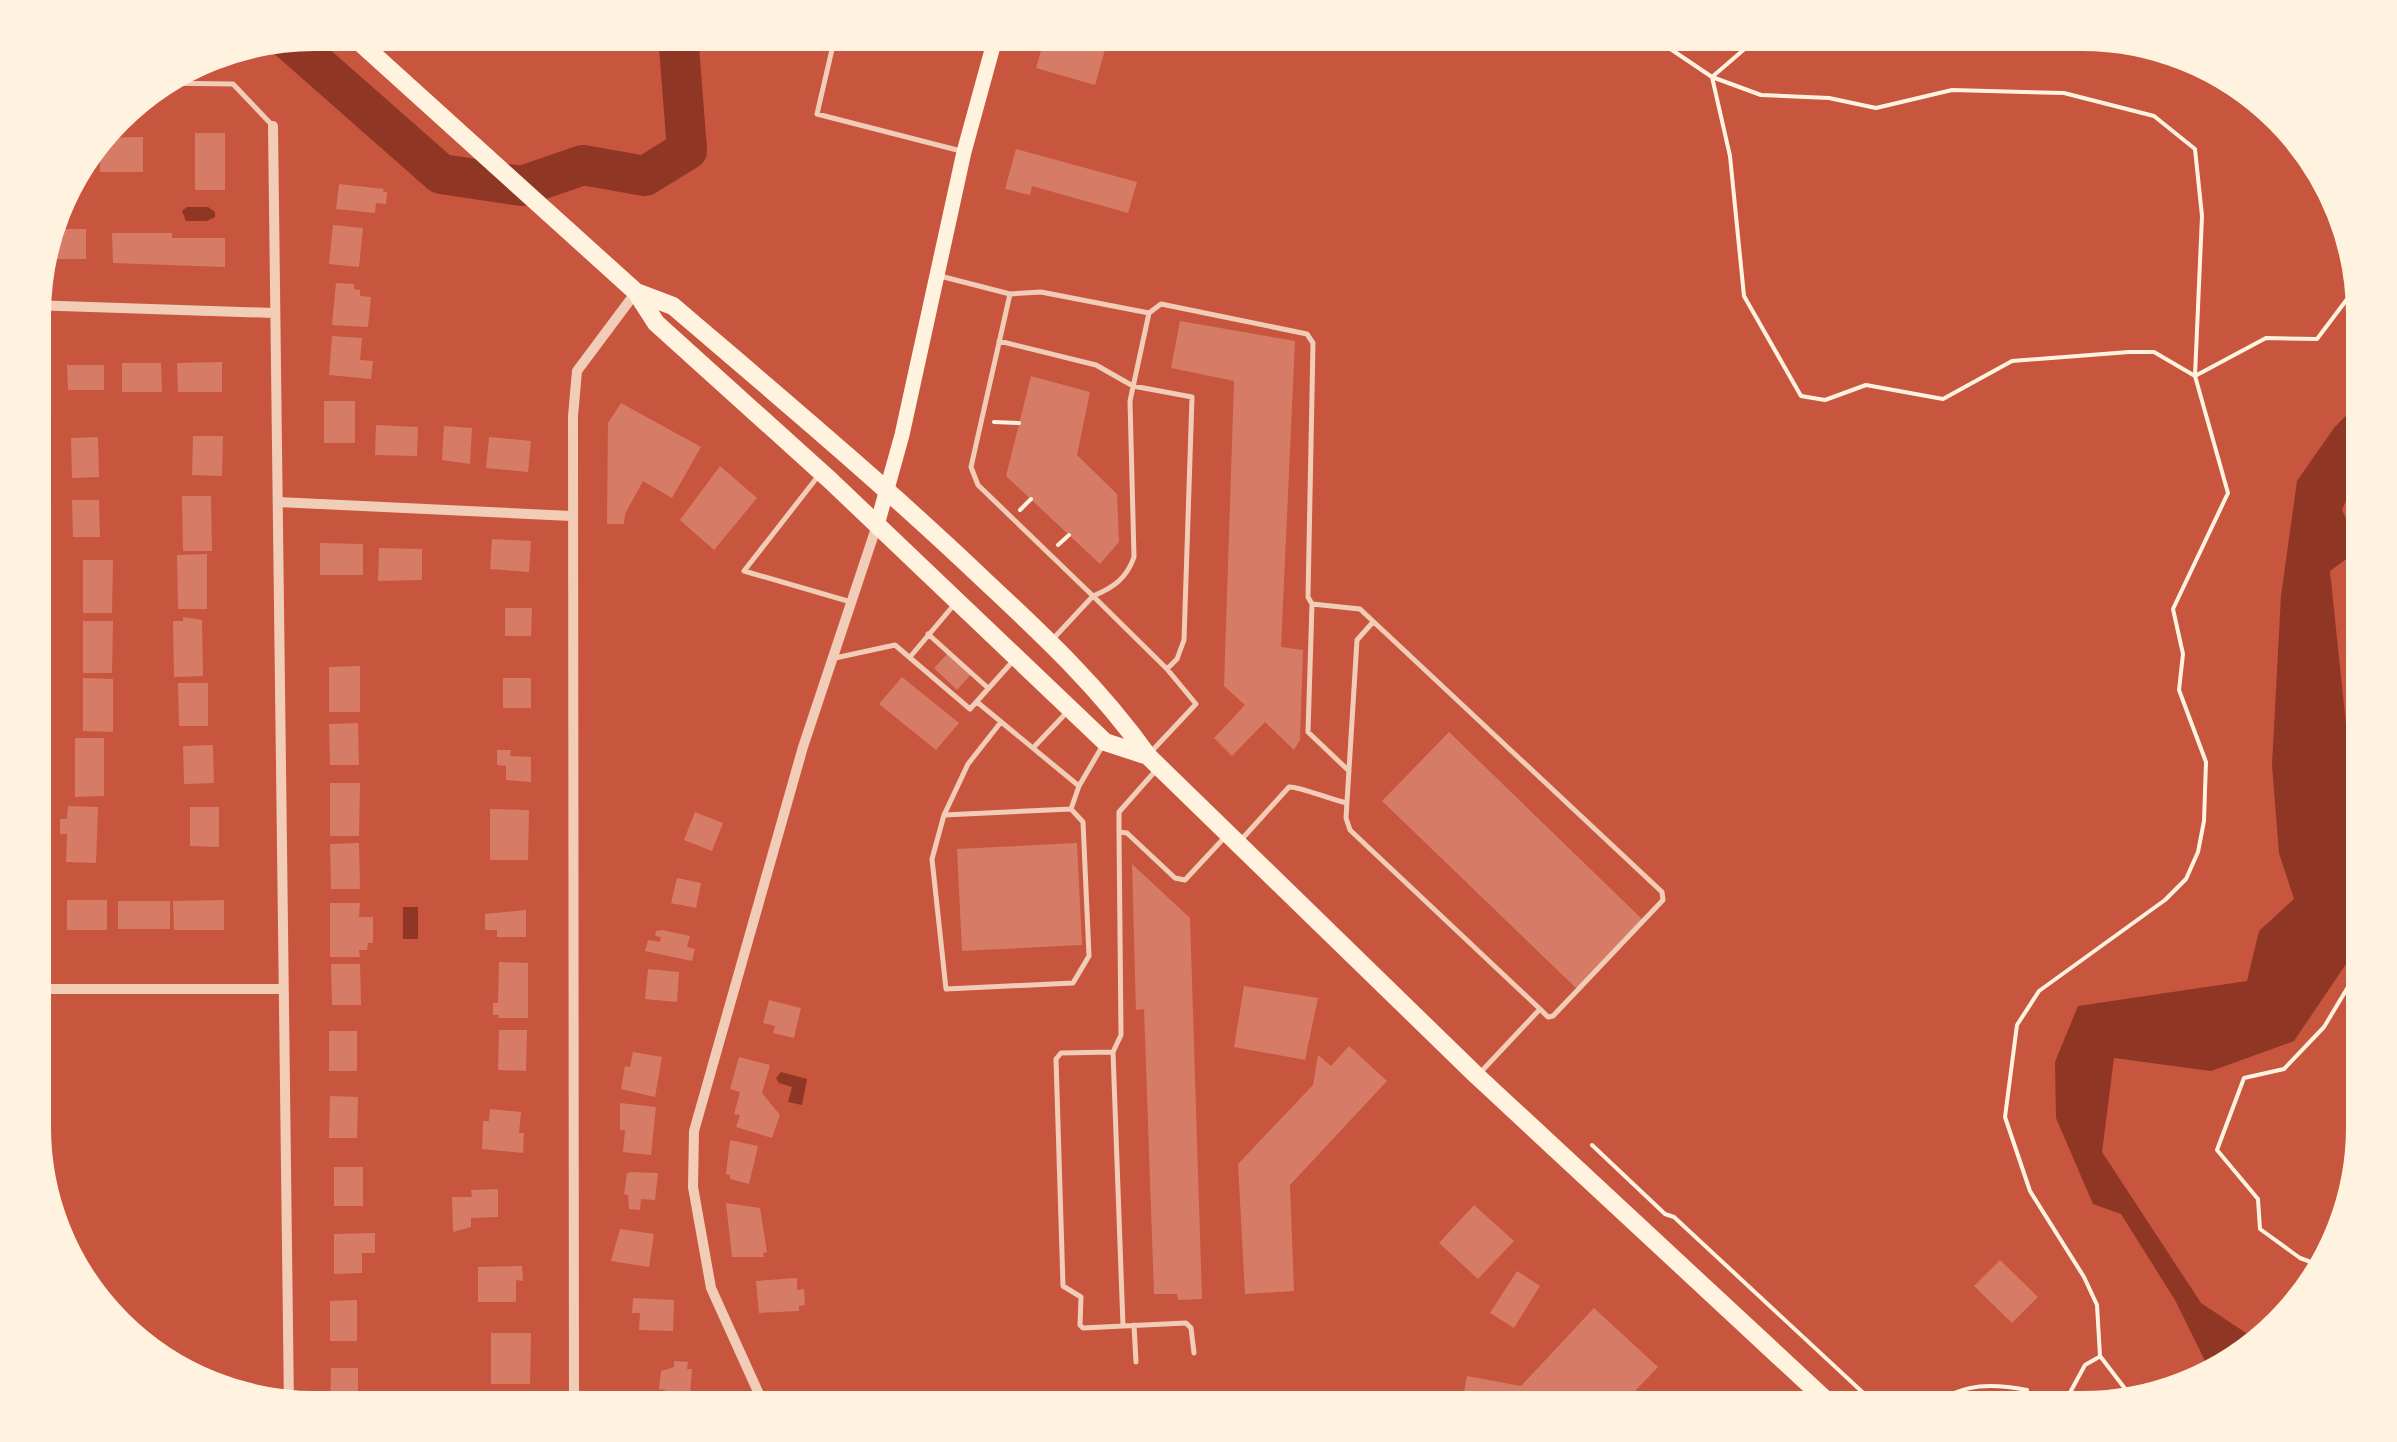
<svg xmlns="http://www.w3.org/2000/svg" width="2397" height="1442" viewBox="0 0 2397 1442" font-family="'Sofia Sans Condensed',sans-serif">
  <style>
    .water { fill: #8f3625 }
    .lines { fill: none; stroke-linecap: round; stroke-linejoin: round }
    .river { stroke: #8f3625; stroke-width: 40 }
    .building { fill: #d67c66 }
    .path { stroke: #fff3e0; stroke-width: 4 }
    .service { stroke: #f1ccb7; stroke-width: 5 }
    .minor { stroke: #f1ccb7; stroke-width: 10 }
    .secondary { stroke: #fff3e0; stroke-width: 15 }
    .primary { stroke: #fff3e0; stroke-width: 18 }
    .rim { fill: none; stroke: #fff3e0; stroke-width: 12 }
  </style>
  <rect width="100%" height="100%" fill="#c8553d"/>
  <!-- water -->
  <path class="water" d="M 187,207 L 208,207 L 215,212 L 215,217 L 207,221 L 186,221 L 182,211 Z
    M 2369,392 L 2369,447 L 2342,510 L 2360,549 L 2330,571 L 2355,811 L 2369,834 L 2369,930 L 2294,1041 L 2211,1071 L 2114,1058 L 2102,1152 L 2201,1303 L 2261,1343 L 2226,1376 L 2214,1379 L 2175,1300 L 2121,1214 L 2093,1204 L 2056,1118 L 2055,1062 L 2078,1006 L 2247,981 L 2259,931 L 2294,899 L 2279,853 L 2272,765 L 2281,596 L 2297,481 L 2334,428 Z
    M 403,907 L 418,907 L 418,939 L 403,939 Z
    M 781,1072 L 807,1079 L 802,1105 L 788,1102 L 792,1087 L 779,1083 L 776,1078 Z"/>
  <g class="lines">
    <!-- river -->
    <path class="river" d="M 282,34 L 441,174 L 522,186 L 583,165 L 645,176 L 687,150 L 679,47 L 673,28"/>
  </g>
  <!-- building -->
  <path class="building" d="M 1046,33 L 1105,50 L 1095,85 L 1036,68 Z
    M 195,133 L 225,133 L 225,190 L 195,190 Z
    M 143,137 L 143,172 L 100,172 L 100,138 Z
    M 1016,149 L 1137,182 L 1128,213 L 1032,186 L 1030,195 L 1005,189 Z
    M 86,150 L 86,172 L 69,173 L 80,159 Z
    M 339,184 L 384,189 L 383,192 L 387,192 L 386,204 L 376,203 L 375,213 L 336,209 Z
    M 333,225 L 363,228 L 359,267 L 329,264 Z
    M 45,229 L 86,229 L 86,259 L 42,259 Z
    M 112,233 L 172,233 L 172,238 L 225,238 L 225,267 L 113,263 Z
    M 336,283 L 354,284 L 354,289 L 360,290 L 360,296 L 371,297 L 368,327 L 332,325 Z
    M 1180,321 L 1295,341 L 1281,647 L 1303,650 L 1300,740 L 1294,750 L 1265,722 L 1232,756 L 1214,738 L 1245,705 L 1224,686 L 1234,381 L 1171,368 Z
    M 332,336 L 362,338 L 360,360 L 373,361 L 371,379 L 329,375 Z
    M 222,362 L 222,392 L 178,392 L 177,363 Z
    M 122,363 L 161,363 L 162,392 L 122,392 Z
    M 67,365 L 104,365 L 104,390 L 68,390 Z
    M 1031,376 L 1090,392 L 1077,455 L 1117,494 L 1119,542 L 1100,564 L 1006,476 Z
    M 324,401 L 355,401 L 355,443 L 324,443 Z
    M 621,403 L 701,447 L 672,498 L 643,481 L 625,514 L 624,524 L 607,524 L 608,423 Z
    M 376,425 L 418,427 L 417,456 L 375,455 Z
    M 444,426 L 472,428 L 470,464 L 442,460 Z
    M 193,436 L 223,436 L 222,476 L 192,475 Z
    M 98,437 L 99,477 L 72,478 L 71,438 Z
    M 489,437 L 531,441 L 528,472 L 486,468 Z
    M 720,466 L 757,498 L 714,550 L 680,520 Z
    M 182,496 L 211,496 L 212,551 L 183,551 Z
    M 72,500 L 99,500 L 100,537 L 73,537 Z
    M 492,539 L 531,541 L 529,572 L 490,569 Z
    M 320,543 L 363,544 L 363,575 L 320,575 Z
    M 379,548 L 422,549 L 422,580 L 378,581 Z
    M 207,554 L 207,609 L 178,609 L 177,555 Z
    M 83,560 L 113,560 L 112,613 L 83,613 Z
    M 505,608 L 532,608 L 531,636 L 505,636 Z
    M 183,617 L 202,620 L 203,676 L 174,677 L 173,621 L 183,621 Z
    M 83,621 L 113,621 L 112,673 L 83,673 Z
    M 950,651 L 973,672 L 957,690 L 934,668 Z
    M 360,666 L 360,712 L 329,712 L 329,667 Z
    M 902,677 L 959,723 L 936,750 L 879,704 Z
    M 83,678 L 113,679 L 113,732 L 83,731 Z
    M 503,678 L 531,678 L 531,708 L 503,708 Z
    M 178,683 L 208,683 L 208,726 L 179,726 Z
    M 358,723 L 359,765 L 330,765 L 329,724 Z
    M 1449,732 L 1643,920 L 1577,989 L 1382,801 Z
    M 75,738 L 104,738 L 104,796 L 75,797 Z
    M 213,745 L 214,783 L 184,784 L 183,746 Z
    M 497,750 L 511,750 L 510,756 L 531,757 L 531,782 L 506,780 L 506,766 L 497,765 Z
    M 330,783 L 360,783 L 359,836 L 330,836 Z
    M 68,806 L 98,807 L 96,863 L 66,862 L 67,834 L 60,834 L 60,819 L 67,819 Z
    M 190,807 L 219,807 L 219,847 L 190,846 Z
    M 490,809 L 529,810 L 528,860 L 490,860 Z
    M 695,812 L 723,823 L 712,851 L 684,840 Z
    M 359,843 L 360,889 L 331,889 L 330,844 Z
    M 1077,843 L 1082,945 L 962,951 L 957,849 Z
    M 1132,864 L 1190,918 L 1202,1299 L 1178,1300 L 1177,1294 L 1154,1294 L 1144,1009 L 1136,1010 Z
    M 677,878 L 701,883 L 696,908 L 671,903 Z
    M 67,900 L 107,900 L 107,930 L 67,930 Z
    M 224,900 L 224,930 L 174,930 L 173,901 Z
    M 118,901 L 170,901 L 170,929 L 118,929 Z
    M 330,903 L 360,903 L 359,917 L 373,917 L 373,943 L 368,943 L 367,950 L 359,950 L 360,957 L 330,957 Z
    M 526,910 L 526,937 L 497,937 L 497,930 L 485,930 L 485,914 Z
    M 662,930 L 690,936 L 687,947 L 695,949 L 692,961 L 645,951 L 648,940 L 660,942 L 661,937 L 655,936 L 656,931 Z
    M 499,962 L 528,963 L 528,1018 L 498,1018 L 499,1015 L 493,1015 L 493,1003 L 498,1003 Z
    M 331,964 L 360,964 L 361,1005 L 332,1005 Z
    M 648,969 L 679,972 L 677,1002 L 645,999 Z
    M 1244,986 L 1318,998 L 1305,1060 L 1234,1047 Z
    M 769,1000 L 801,1008 L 794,1038 L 773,1033 L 775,1026 L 763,1023 Z
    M 499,1030 L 527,1030 L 526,1071 L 498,1070 Z
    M 329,1031 L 357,1031 L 357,1071 L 329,1071 Z
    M 1349,1046 L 1387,1081 L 1290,1185 L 1294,1291 L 1245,1294 L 1238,1164 L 1313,1085 L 1318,1055 L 1331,1066 Z
    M 633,1052 L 662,1057 L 655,1097 L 621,1089 L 625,1066 L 630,1067 Z
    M 739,1057 L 770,1065 L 762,1093 L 780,1115 L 772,1138 L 736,1127 L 740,1115 L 734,1114 L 740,1092 L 730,1089 Z
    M 330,1096 L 358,1097 L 357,1138 L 329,1138 Z
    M 620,1103 L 656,1107 L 651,1155 L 623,1152 L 625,1130 L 620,1130 Z
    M 490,1109 L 521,1112 L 519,1133 L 524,1133 L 523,1153 L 482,1149 L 483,1121 L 489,1121 Z
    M 730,1140 L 758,1146 L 749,1184 L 730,1179 L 730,1175 L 726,1174 Z
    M 334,1167 L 363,1167 L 363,1206 L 334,1206 Z
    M 631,1172 L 658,1173 L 655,1200 L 641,1199 L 640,1210 L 629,1209 L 628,1195 L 624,1194 L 627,1173 Z
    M 498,1189 L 498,1217 L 471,1218 L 471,1227 L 453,1232 L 452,1197 L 472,1197 L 471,1190 Z
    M 726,1203 L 760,1208 L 767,1252 L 763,1253 L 764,1257 L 732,1257 Z
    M 1474,1205 L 1514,1241 L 1478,1279 L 1439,1243 Z
    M 620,1229 L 654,1234 L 649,1267 L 611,1261 Z
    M 375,1233 L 375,1253 L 362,1253 L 362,1273 L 334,1274 L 334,1234 Z
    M 2000,1260 L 2038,1297 L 2012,1323 L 1974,1286 Z
    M 522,1266 L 523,1281 L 516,1280 L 516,1302 L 478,1302 L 478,1267 Z
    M 1517,1271 L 1540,1286 L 1514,1328 L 1490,1313 Z
    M 797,1278 L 797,1290 L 804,1289 L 805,1305 L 799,1306 L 799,1311 L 759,1313 L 756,1281 Z
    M 633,1298 L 674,1300 L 673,1331 L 639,1330 L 640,1313 L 632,1313 Z
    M 357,1300 L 357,1341 L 330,1341 L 330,1301 Z
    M 1594,1308 L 1658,1367 L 1613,1414 L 1460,1414 L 1467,1376 L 1521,1386 Z
    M 491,1333 L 531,1333 L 530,1384 L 491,1384 Z
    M 674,1361 L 688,1362 L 687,1369 L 692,1369 L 690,1395 L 664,1393 L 665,1390 L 659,1389 L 661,1371 L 674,1367 Z
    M 331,1368 L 358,1368 L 358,1410 L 330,1409 Z
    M 528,1404 L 528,1414 L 492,1414 L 492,1405 Z
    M 605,1404 L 635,1405 L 635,1414 L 604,1414 Z"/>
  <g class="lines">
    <!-- path -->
    <path class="path" d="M 1655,28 L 1669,48 L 1712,77 L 1761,95 L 1829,98 L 1876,108 L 1952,90 L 2064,93 L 2154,116 L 2195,149 L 2202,216 L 2195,376 L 2228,493 L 2173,609 L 2183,654 L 2179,690 L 2206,762 L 2204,821 L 2198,852 L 2186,879 L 2165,900 L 2039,991 L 2017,1025 L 2005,1117 L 2030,1191 L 2084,1277 L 2097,1305 L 2100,1356 L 2136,1403
      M 1769,28 L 1712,77 L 1730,156 L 1744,296 L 1801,396 L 1825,400 L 1866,385 L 1943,399 L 2012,361 L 2129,352 L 2154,352 L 2195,376 L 2266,338 L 2317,339 L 2363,278
      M 994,422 L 1019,423
      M 1020,510 L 1031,499
      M 1058,545 L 1069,535
      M 1592,1145 L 1665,1214 L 1674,1217 L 1886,1414
      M 2327,1268 L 2300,1258 L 2260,1229 L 2258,1199 L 2217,1150 L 2244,1078 L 2284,1069 L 2324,1027 L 2360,967 L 2369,958
      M 2041,1393 L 2067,1398 L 2103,1413
      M 2066,1400 L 2085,1365 L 2099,1357
      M 1918,1414 C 1957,1386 1980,1381 2027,1390"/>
    <!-- service -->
    <path class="service" d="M 837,28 L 817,114 L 961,151
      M 152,83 L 233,84 L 273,126
      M 940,276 L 1010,294 L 971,467 L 978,485 L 1093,596 L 1052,640
      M 1010,294 L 1041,292 L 1149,313 L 1130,401 L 1134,557 C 1127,578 1113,588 1093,596 L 1167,669 L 1196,704 L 1150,753
      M 1149,313 L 1161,304 L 1307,334 L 1313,343 L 1308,597 L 1312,604 L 1360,609 L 1662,892 L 1663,900 L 1553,1016 L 1548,1017 L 1540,1009 L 1479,1074
      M 999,341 L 1096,365 L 1133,386 L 1192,397 L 1184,640 L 1177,659 L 1167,669
      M 819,475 L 744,571 L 851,602
      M 1312,604 L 1308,732 L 1349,771
      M 1373,622 L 1357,640 L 1346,818 L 1350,830 L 1540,1009
      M 928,634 L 988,688
      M 910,657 L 953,606
      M 835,658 L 895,645 L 970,709 L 1013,661
      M 977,702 L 1079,786 L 1071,809 L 944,815 L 932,859 L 946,989 L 1073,983 L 1089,956 L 1083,822 L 1071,809
      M 1033,748 L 1069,710
      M 1157,769 L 1119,812 L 1119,832 L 1127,833 L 1175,878 L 1185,880 L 1224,838
      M 1079,786 L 1103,745
      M 944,815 L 968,764 L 1001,722
      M 1119,832 L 1121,1035 L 1113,1052 L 1123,1326 L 1186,1323 L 1191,1328 L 1194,1353
      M 1241,840 L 1289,787 C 1299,786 1331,800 1347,803
      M 1113,1052 L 1061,1053 L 1056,1059 L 1063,1286 L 1081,1297 L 1080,1325 L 1083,1328 L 1123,1326
      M 1134,1325 L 1136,1362
      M 1966,1414 C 1995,1401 2026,1402 2056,1414"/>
    <!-- minor -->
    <path class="minor" d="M 273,126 L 289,1407
      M 30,305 L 274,313
      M 278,502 L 571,516
      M 30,989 L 283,989
      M 574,1414 L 573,416 L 577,371 L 636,292
      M 768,1414 L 711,1288 L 693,1187 L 694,1131 L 803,747 L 877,525"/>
    <!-- secondary -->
    <path class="secondary" d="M 877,525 L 902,435 L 964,152 L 998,28"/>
    <!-- primary -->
    <path class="primary" d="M 344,28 L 636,292 L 656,323 L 831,481 L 1105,742 L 1148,756
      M 636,292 L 673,306 C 777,395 882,483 982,578 C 1042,634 1100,688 1148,756 L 1477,1076 L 1841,1414"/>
  </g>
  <!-- crop -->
  <path d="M0 0H2397V1442H0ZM315 45H2082A270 270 0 0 1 2352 315V1127A270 270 0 0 1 2082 1397H315A270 270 0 0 1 45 1127V315A270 270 0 0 1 315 45Z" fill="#fff3e0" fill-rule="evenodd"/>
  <path class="rim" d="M315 45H2082A270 270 0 0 1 2352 315V1127A270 270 0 0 1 2082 1397H315A270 270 0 0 1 45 1127V315A270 270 0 0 1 315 45Z"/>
</svg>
